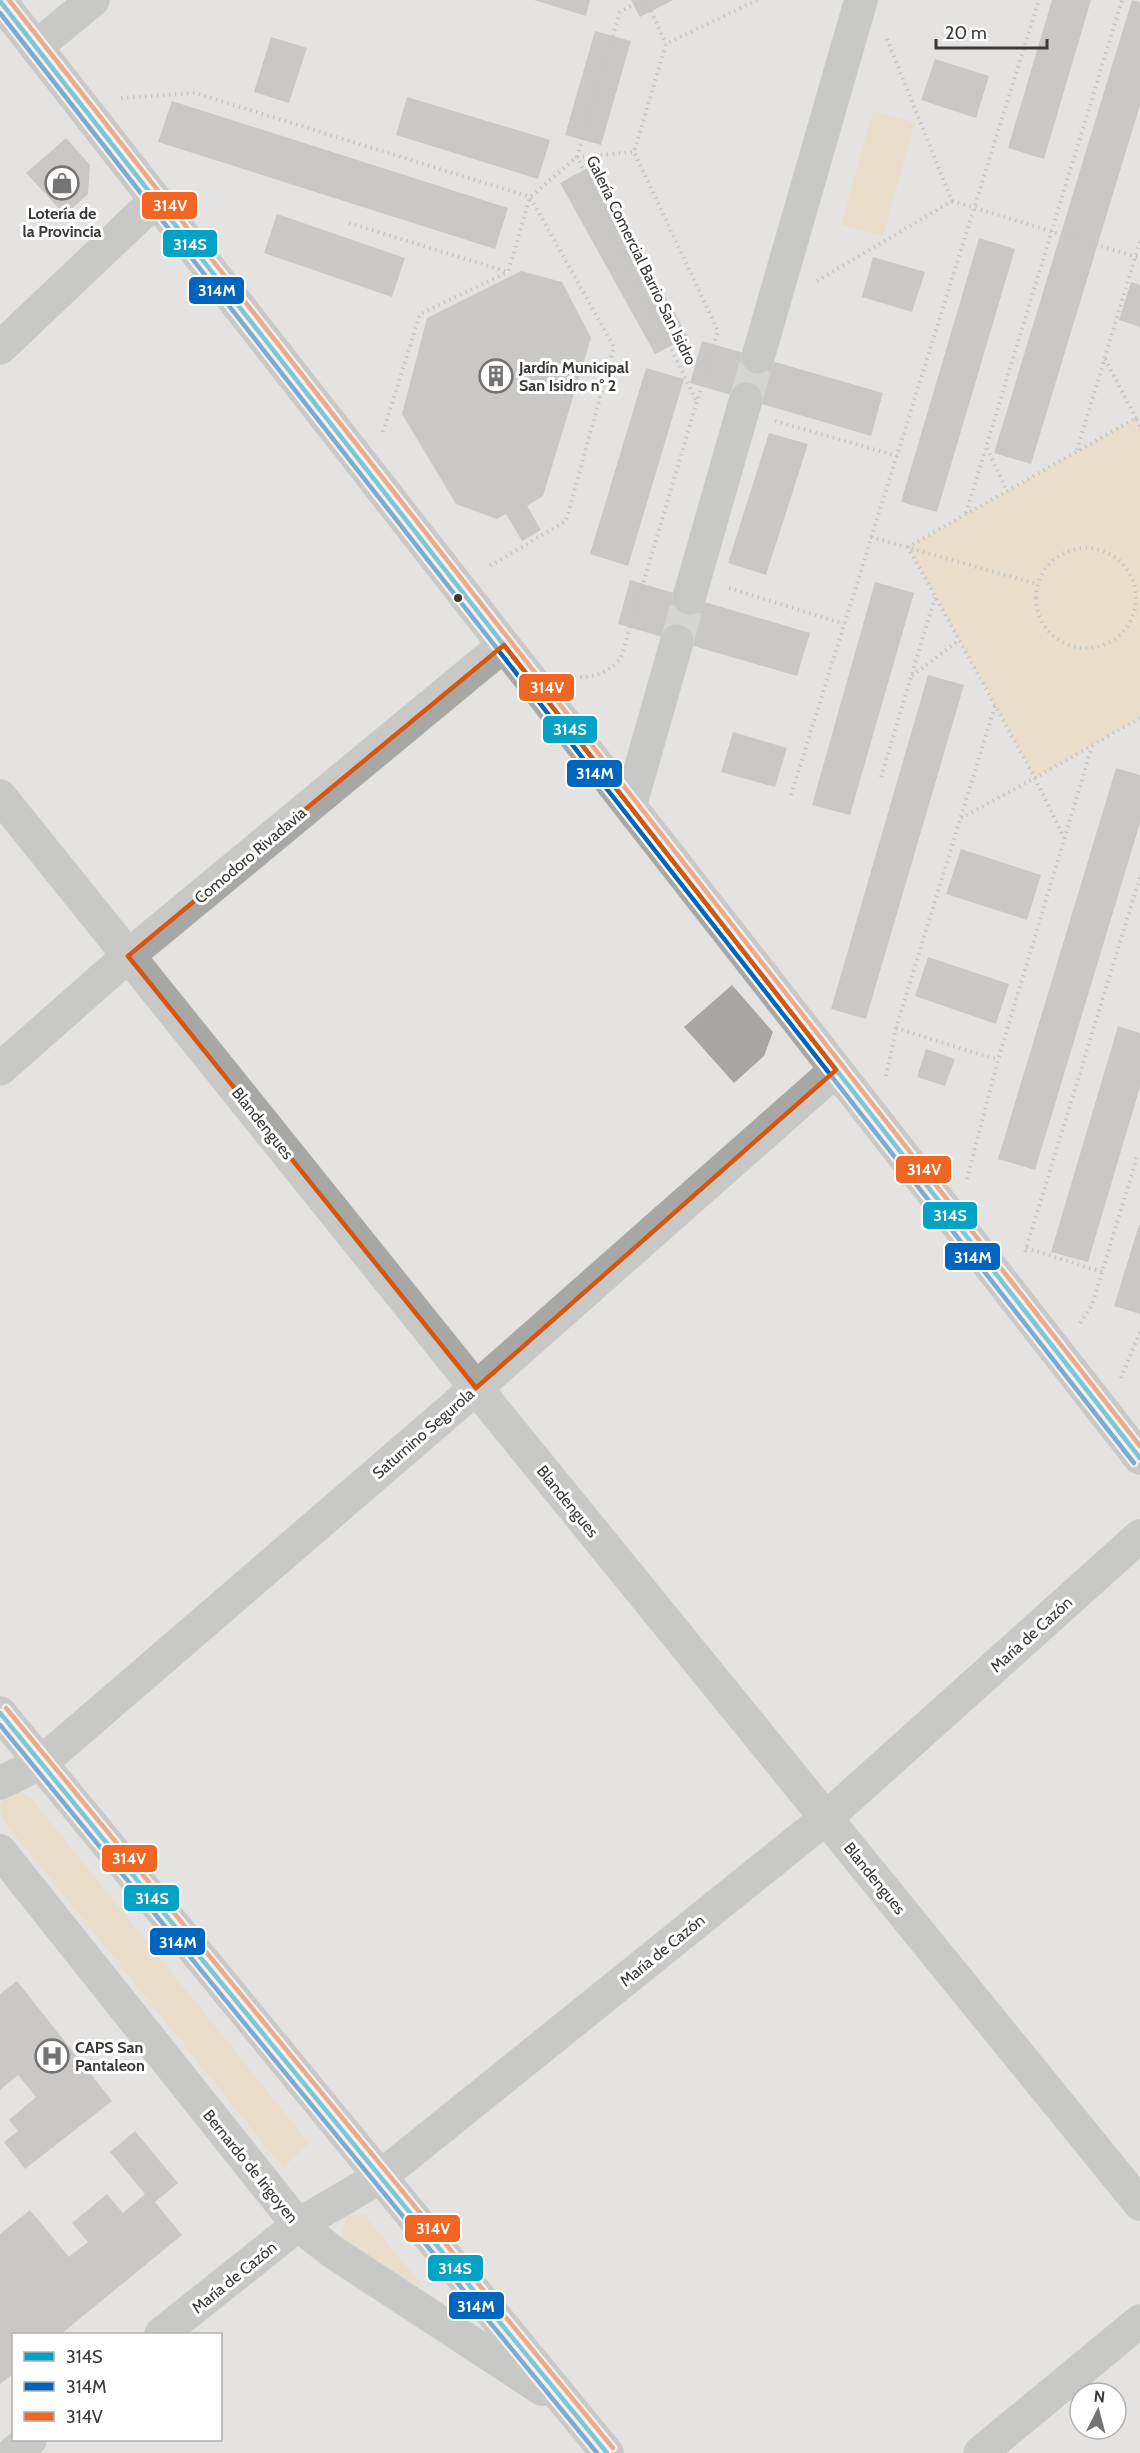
<svg xmlns="http://www.w3.org/2000/svg" width="1140" height="2453" viewBox="0 0 1140 2453" font-family="Cabin,sans-serif">
  <style>
    .green { fill: #f1d6b2 }
    .building { fill: #a8a6a5 }
    .lines { fill: none; stroke-linecap: round; stroke-linejoin: round }
    .minor-tunnel { stroke: #c2c1bf; stroke-width: 33; stroke-dasharray: 33 16; stroke-linecap: butt }
    .minor-casing { stroke: #c1c1c0; stroke-width: 34 }
    .path { stroke: #a3a3a3; stroke-width: 4; stroke-dasharray: 1.5 4.5; stroke-linecap: butt }
    .minor { stroke: #a7a7a6; stroke-width: 33 }
    .bus-1-casing { stroke: #fff; stroke-width: 9 }
    .bus-2-casing { stroke: #fff; stroke-width: 9 }
    .bus-3-casing { stroke: #fff; stroke-width: 9 }
    .bus-1 { stroke: #03a3c6; stroke-width: 4.5 }
    .bus-2 { stroke: #0065bd; stroke-width: 4.5 }
    .bus-3 { stroke: #f26522; stroke-width: 4.5 }
    .marked { fill: none; stroke: #d65610; stroke-width: 4.5; stroke-linejoin: round }
    .bus-dot { fill: #393938; stroke: #fff; stroke-width: 2 }
    .labels { text-anchor: middle; stroke-width: 6; stroke-linejoin: round; paint-order: stroke }
    .poi-label { font-size: 16px; font-weight: bold; fill: #393938; stroke: #fff; text-anchor: start }
    .street-label { font-size: 16px; fill: #393938; stroke: #fff }
    .line-badge { stroke: #fff; stroke-width: 2 }
    .badge-label { font-size: 16px; text-anchor: middle; font-weight: bold; fill: #fff }
  </style>
  <rect width="100%" height="100%" fill="#e4e3e1"/>
  <!-- green -->
  <path class="green" d="M 873,111 L 915,123 L 883,236 L 841,225 Z
    M 1136,418 L 1140,426 L 1140,718 L 1035,778 L 908,547 Z
    M 19,1790 L 33,1800 L 309,2143 L 283,2168 L 2,1819 L 0,1806 L 5,1792 Z
    M 364,2214 L 425,2289 L 348,2249 L 341,2234 L 347,2216 Z"/>
  <!-- building -->
  <path class="building" d="M 534,0 L 590,0 L 586,16 Z
    M 631,0 L 673,0 L 640,17 Z
    M 1052,0 L 1091,0 L 1044,159 L 1008,148 Z
    M 1132,0 L 1140,2 L 1140,105 L 1031,464 L 994,453 Z
    M 595,31 L 631,41 L 601,145 L 565,135 Z
    M 271,37 L 307,48 L 289,103 L 254,92 Z
    M 935,59 L 989,76 L 976,118 L 921,100 Z
    M 407,97 L 550,140 L 538,179 L 396,135 Z
    M 172,101 L 508,208 L 495,249 L 158,142 Z
    M 66,138 L 90,165 L 88,194 L 65,215 L 26,173 Z
    M 593,165 L 688,337 L 655,354 L 560,183 Z
    M 277,214 L 405,258 L 392,297 L 264,253 Z
    M 979,238 L 1015,249 L 937,512 L 901,502 Z
    M 873,257 L 925,272 L 912,312 L 862,297 Z
    M 521,271 L 562,282 L 591,338 L 543,496 L 527,506 L 541,530 L 522,541 L 506,514 L 497,519 L 456,504 L 402,414 L 427,318 Z
    M 1131,282 L 1140,285 L 1140,327 L 1119,320 Z
    M 702,341 L 883,393 L 871,436 L 690,383 Z
    M 646,368 L 684,379 L 628,566 L 590,554 Z
    M 769,433 L 808,444 L 766,575 L 728,563 Z
    M 630,580 L 810,633 L 797,676 L 618,624 Z
    M 875,582 L 914,593 L 850,815 L 812,805 Z
    M 928,675 L 964,685 L 866,1019 L 831,1009 Z
    M 733,732 L 787,748 L 775,787 L 721,772 Z
    M 1116,768 L 1140,775 L 1140,823 L 1035,1170 L 998,1159 Z
    M 961,849 L 1041,875 L 1027,920 L 946,894 Z
    M 928,957 L 1009,984 L 996,1024 L 915,996 Z
    M 732,985 L 773,1032 L 764,1056 L 734,1083 L 684,1027 Z
    M 1118,1026 L 1140,1033 L 1140,1087 L 1088,1262 L 1051,1252 Z
    M 926,1049 L 955,1059 L 945,1086 L 917,1077 Z
    M 1139,1225 L 1140,1225 L 1140,1314 L 1114,1306 Z
    M 17,1981 L 112,2101 L 25,2169 L 4,2142 L 18,2131 L 9,2120 L 36,2097 L 18,2075 L 0,2090 L 0,1994 Z
    M 135,2131 L 178,2183 L 155,2202 L 182,2235 L 61,2334 L 14,2334 L 14,2373 L 0,2384 L 0,2234 L 30,2210 L 69,2257 L 88,2242 L 72,2223 L 107,2194 L 123,2213 L 145,2194 L 110,2152 Z"/>
  <g class="lines">
    <!-- minor-tunnel -->
    <path class="minor-tunnel" d="M 746,399 L 758,357
      M 677,641 L 689,598"/>
    <defs>
      <path id="minor" d="M 0,1 L 1140,1458
        M 36,47 L 93,0
        M 0,348 L 156,200
        M 758,357 L 861,0
        M 689,598 L 746,399
        M 0,796 L 476,1388 L 1140,2204
        M 630,806 L 677,641
        M 0,1069 L 128,956 L 504,645
        M 0,1713 L 607,2453
        M 0,1783 L 41,1763 L 476,1388 L 836,1070
        M 0,1851 L 298,2225 L 333,2252 L 542,2389
        M 161,2334 L 298,2225 L 380,2177 L 826,1818 L 1140,1536
        M 13,2453 L 30,2440
        M 980,2453 L 1140,2321"/>
    </defs>
    <!-- minor casing -->
    <use href="#minor" class="minor-casing"/>
    <!-- path -->
    <path class="path" d="M 641,0 L 620,12 L 577,157 L 697,402
      M 646,0 L 666,44
      M 121,98 L 195,93 L 530,197 L 614,347 L 566,521 L 488,567
      M 952,201 L 1140,258
      M 349,223 L 508,272 L 530,197 L 577,157 L 634,152
      M 817,281 L 952,201 L 887,39
      M 1105,359 L 1136,418 L 1140,415
      M 775,421 L 897,456
      M 1140,426 L 1136,418 L 908,547 L 1035,778 L 1140,718
      M 383,432 L 420,314 L 508,272
      M 987,448 L 1007,491
      M 1077,450 L 1140,241
      M 966,513 L 1122,0
      M 871,537 L 1037,584
      M1036 598a50 50 0 1 1 100 0a50 50 0 1 1-100 0Z
      M 729,588 L 844,624
      M 912,676 L 959,640
      M 574,677 C 595,678 608,673 621,658 L 718,331 L 634,152 L 666,44 L 757,0
      M 881,777 L 935,597
      M 791,795 L 1039,0
      M 961,818 L 1035,778 L 1064,838
      M 896,1028 L 998,1060
      M 886,1076 L 896,1028 L 995,706
      M 967,1179 L 998,1060 L 1092,746
      M 1026,1248 L 1102,1272
      M 1025,1252 L 1140,877
      M 1080,1323 L 1092,1305 L 1137,1157
      M 1121,1378 L 1140,1332"/>
    <!-- minor -->
    <use href="#minor" class="minor"/>
    <defs>
      <path id="bus-1" d="M 0,1 L 1140,1458
        M 0,1713 L 607,2453"/>
      <path id="bus-2" d="M 0,13 L 1134,1463
        M 0,1725 L 597,2453"/>
      <path id="bus-3" d="M 9,0 L 1140,1446
        M 6,1708 L 613,2448"/>
    </defs>
    <!-- bus-1 casing -->
    <use href="#bus-1" class="bus-1-casing"/>
    <!-- bus-2 casing -->
    <use href="#bus-2" class="bus-2-casing"/>
    <!-- bus-3 casing -->
    <use href="#bus-3" class="bus-3-casing"/>
    <!-- bus-1 -->
    <use href="#bus-1" class="bus-1"/>
    <!-- bus-2 -->
    <use href="#bus-2" class="bus-2"/>
    <!-- bus-3 -->
    <use href="#bus-3" class="bus-3"/>
  </g>
  <!-- marked area -->
  <path d="M0 0H1140V2453H0ZM 504,645 L 836,1070 L 476,1388 L 128,956 Z" fill="#e4e3e1" fill-opacity=".55" fill-rule="evenodd"/>
  <path class="marked" d="M 504,645 L 836,1070 L 476,1388 L 128,956 Z"/>
  <!-- icons -->
  <defs>
    <symbol id="shop-ring" viewBox="-11 -11 22 22"><circle r="9.5" fill="#fff" stroke="#757473" stroke-width="1.5"/><path d="M-5-2.5h2.3a2.7 3.5 0 0 1 5.4 0H5L5.5 6h-11ZM-1.5-2.5h3a1.5 2.3 0 0 0-3 0Z" fill="#757473"/></symbol>
    <symbol id="building-ring" viewBox="-11 -11 22 22"><circle r="9.5" fill="#fff" stroke="#757473" stroke-width="1.5"/><path d="M-4-6H4V6H1V3H-1V6H-4ZM-2.5-4.3h1.7v1.8h-1.7ZM.8-4.3h1.7v1.8H.8ZM-2.5-1h1.7V.8h-1.7ZM.8-1h1.7V.8H.8Z" fill="#757473"/></symbol>
    <symbol id="hospital-ring" viewBox="-11 -11 22 22"><circle r="9.5" fill="#fff" stroke="#757473" stroke-width="1.5"/><path d="M-5-5h3v3.5h4V-5h3V5h-3V1.5h-4V5h-3Z" fill="#757473"/></symbol>
  </defs>
  <g fill-rule="evenodd">
    <use href="#shop-ring" x="43" y="164" width="38" height="38"/>
    <use href="#building-ring" x="477" y="357" width="38" height="38"/>
    <use href="#hospital-ring" x="33" y="2037" width="38" height="38"/>
  </g>
  <!-- markers -->
  <circle class="bus-dot" cx="458" cy="598" r="5"/>
  <g class="labels">
    <!-- poi labels -->
    <g class="poi-label">
      <text x="62" y="219" text-anchor="middle">Lotería de<tspan x="62" dy="18">la Provincia</tspan></text>
      <text x="519" y="373">Jardín Municipal<tspan x="519" dy="18">San Isidro n° 2</tspan></text>
      <text x="75" y="2053">CAPS San<tspan x="75" dy="18">Pantaleon</tspan></text>
    </g>
    <!-- street labels -->
    <g class="street-label">
      <text transform="translate(642 260) rotate(64)" y="6">Galería Comercial Barrio San Isidro</text>
      <text transform="translate(250 855) rotate(-40)" y="6">Comodoro Rivadavia</text>
      <text transform="translate(263 1123) rotate(51)" y="6">Blandengues</text>
      <text transform="translate(423 1433) rotate(-41)" y="6">Saturnino Segurola</text>
      <text transform="translate(568 1501) rotate(51)" y="6">Blandengues</text>
      <text transform="translate(1031 1634) rotate(-42)" y="6">María de Cazón</text>
      <text transform="translate(875 1878) rotate(51)" y="6">Blandengues</text>
      <text transform="translate(662 1950) rotate(-39)" y="6">María de Cazón</text>
      <text transform="translate(251 2166) rotate(51)" y="6">Bernardo de Irigoyen</text>
      <text transform="translate(234 2277) rotate(-39)" y="6">María de Cazón</text>
    </g>
  </g>
  <g class="line-badge">
    <rect x="141" y="191" width="57" height="29" rx="6" fill="#f26522"/>
    <rect x="162" y="229" width="56" height="29" rx="6" fill="#03a3c6"/>
    <rect x="188" y="276" width="57" height="29" rx="6" fill="#0065bd"/>
    <rect x="518" y="673" width="57" height="29" rx="6" fill="#f26522"/>
    <rect x="542" y="715" width="56" height="29" rx="6" fill="#03a3c6"/>
    <rect x="566" y="759" width="57" height="29" rx="6" fill="#0065bd"/>
    <rect x="895" y="1155" width="57" height="29" rx="6" fill="#f26522"/>
    <rect x="922" y="1201" width="56" height="29" rx="6" fill="#03a3c6"/>
    <rect x="944" y="1242" width="57" height="29" rx="6" fill="#0065bd"/>
    <rect x="101" y="1844" width="57" height="29" rx="6" fill="#f26522"/>
    <rect x="123" y="1884" width="57" height="28" rx="6" fill="#03a3c6"/>
    <rect x="149" y="1927" width="57" height="29" rx="6" fill="#0065bd"/>
    <rect x="404" y="2214" width="57" height="29" rx="6" fill="#f26522"/>
    <rect x="427" y="2254" width="57" height="28" rx="6" fill="#03a3c6"/>
    <rect x="448" y="2291" width="57" height="29" rx="6" fill="#0065bd"/>
  </g>
  <g class="badge-label">
    <text x="170" y="211">314V</text>
    <text x="190" y="250">314S</text>
    <text x="217" y="296">314M</text>
    <text x="547" y="693">314V</text>
    <text x="570" y="735">314S</text>
    <text x="595" y="779">314M</text>
    <text x="924" y="1175">314V</text>
    <text x="950" y="1221">314S</text>
    <text x="973" y="1263">314M</text>
    <text x="129" y="1864">314V</text>
    <text x="152" y="1904">314S</text>
    <text x="178" y="1948">314M</text>
    <text x="433" y="2234">314V</text>
    <text x="455" y="2274">314S</text>
    <text x="476" y="2312">314M</text>
  </g>
  <!-- legend -->
  <rect x="12" y="2333" width="210" height="108" fill="#ffffff" stroke="#b0b0af" stroke-width="1.5"/>
  <rect x="24" y="2352" width="30" height="9" fill="#03a3c6" stroke="#b0b0af" stroke-width="1.5"/>
  <text x="66" y="2363" font-size="18" fill="#393938">314S</text>
  <rect x="24" y="2382" width="30" height="9" fill="#0065bd" stroke="#b0b0af" stroke-width="1.5"/>
  <text x="66" y="2393" font-size="18" fill="#393938">314M</text>
  <rect x="24" y="2412" width="30" height="9" fill="#f26522" stroke="#b0b0af" stroke-width="1.5"/>
  <text x="66" y="2423" font-size="18" fill="#393938">314V</text>
  <!-- north arrow -->
  <g transform="translate(1098 2411) rotate(6)"><circle r="28" fill="#ffffff" stroke="#b0b0af" stroke-width="1.5"/>
  <path d="M0-4.5L10 22L0 15L-10 22Z" fill="#757473"/>
  <text y="-9" font-size="16" font-weight="bold" text-anchor="middle" fill="#393938">N</text>
  </g>
  <!-- scale -->
  <path d="M936 39v9h111v-9" fill="none" stroke="#393938" stroke-width="3"/>
  <text x="945" y="39" font-size="18" fill="#393938" stroke="#ffffff" stroke-width="4.5" paint-order="stroke">20 m</text>
</svg>
